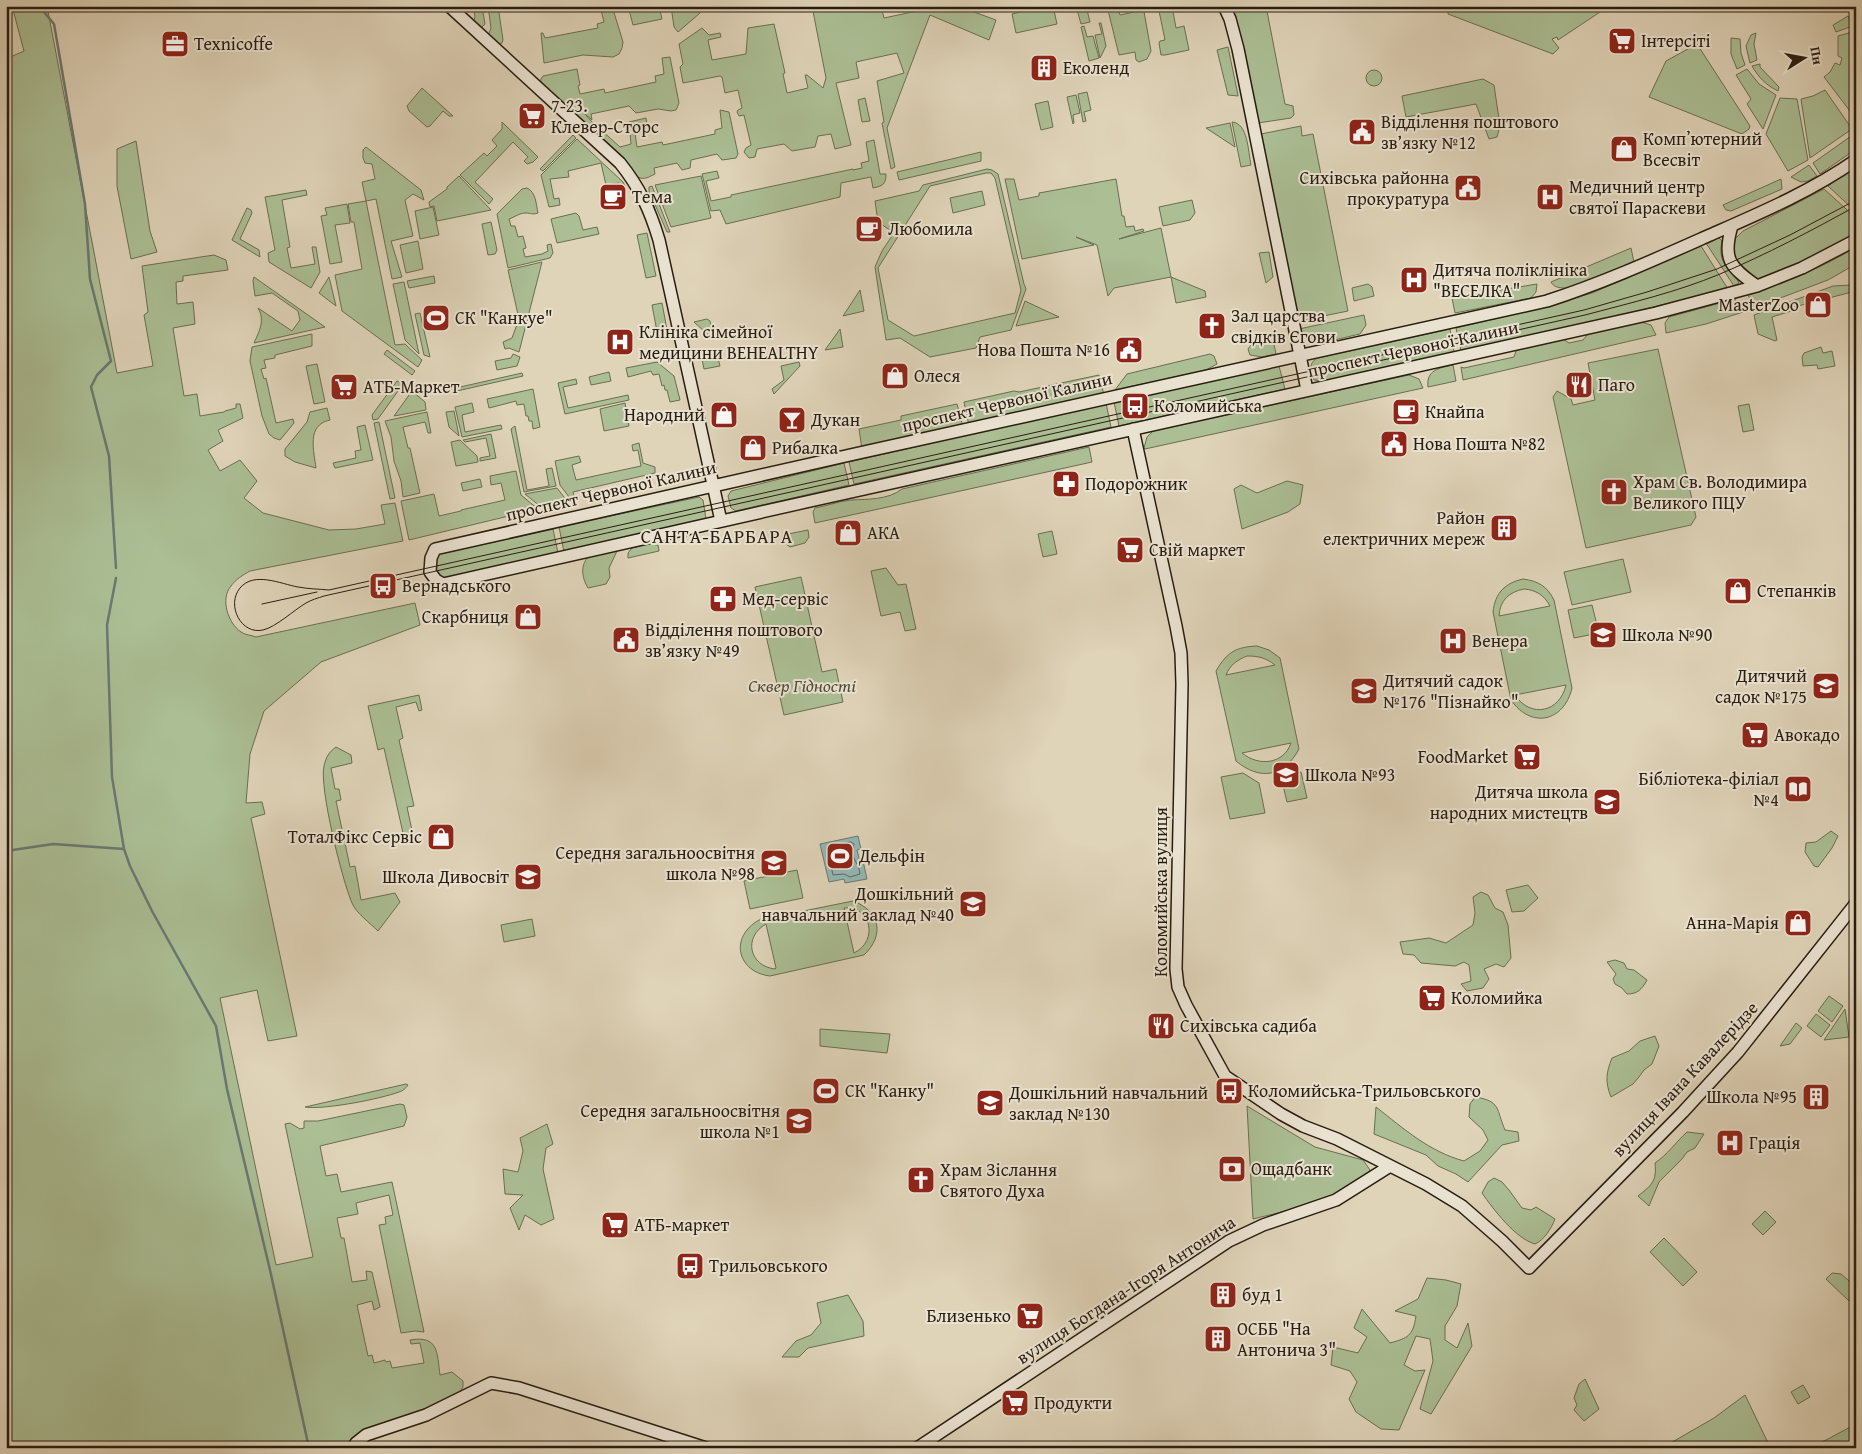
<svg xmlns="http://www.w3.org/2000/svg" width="1862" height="1454" viewBox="0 0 1862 1454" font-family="'Gentium Book Plus',serif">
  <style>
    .green { fill: #abbe94; stroke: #6a6e52; fill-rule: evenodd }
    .water { fill: #95b7b5; stroke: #697973 }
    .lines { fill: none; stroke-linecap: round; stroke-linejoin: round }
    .shore { stroke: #5e6a62; stroke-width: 1 }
    .stream { stroke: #697973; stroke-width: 2.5 }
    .secondary-casing { stroke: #281d10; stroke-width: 14 }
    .secondary { stroke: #eae2d1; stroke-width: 11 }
    .tram { stroke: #281d10; stroke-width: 1 }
    .labels { text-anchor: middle; stroke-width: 4; stroke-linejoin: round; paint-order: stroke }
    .poi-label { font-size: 18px; fill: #281d10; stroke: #eae2d1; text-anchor: start }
    .street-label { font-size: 18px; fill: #281d10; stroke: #eae2d1 }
    .park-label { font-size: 18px; font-style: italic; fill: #4f4d38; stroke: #eae2d1 }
    .neighbourhood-label { font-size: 19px; letter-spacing: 1px; fill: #281d10; stroke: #eae2d1 }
  </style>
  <rect width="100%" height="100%" fill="#dfd3b8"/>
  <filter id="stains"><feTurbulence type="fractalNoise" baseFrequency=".004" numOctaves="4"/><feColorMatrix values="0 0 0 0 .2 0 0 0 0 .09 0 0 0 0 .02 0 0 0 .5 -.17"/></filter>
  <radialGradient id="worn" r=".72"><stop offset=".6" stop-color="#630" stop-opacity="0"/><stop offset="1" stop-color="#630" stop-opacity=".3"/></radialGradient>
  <!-- green -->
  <path class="green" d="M 12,6 L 47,6 L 117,373 L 153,366 L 144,315 L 148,312 L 142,266 L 214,255 L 226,260 L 228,270 L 183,276 L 183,281 L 176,282 L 177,304 L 193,302 L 195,324 L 173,328 L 184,396 L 197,394 L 200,416 L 224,412 L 225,411 L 236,408 L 236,404 L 240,404 L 243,418 L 218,430 L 223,441 L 208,450 L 220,471 L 240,460 L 257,481 L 244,498 L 263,513 L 329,530 L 356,529 L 385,524 L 381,505 L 395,503 L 403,541 L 250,571 C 243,575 236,579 231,586 C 220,599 228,623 241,632 C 245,635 251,635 256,637 L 415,603 L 420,625 L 321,662 L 264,711 L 250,754 L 246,803 L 262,802 L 265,814 L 251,818 L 297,1036 L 268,1041 L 257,990 L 220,998 L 276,1265 L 313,1257 L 285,1124 L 290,1123 L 300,1129 L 304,1128 L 304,1121 L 318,1121 L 400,1104 L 404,1105 L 407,1117 L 404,1126 L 320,1146 L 326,1176 L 337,1174 L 341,1192 L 392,1182 L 424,1332 L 415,1331 L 401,1333 L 379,1225 L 386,1224 L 385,1217 L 393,1215 L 389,1195 L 356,1203 L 358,1214 L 337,1218 L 341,1238 L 344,1238 L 352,1282 L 367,1280 L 366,1271 L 372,1272 L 380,1307 L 374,1310 L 372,1301 L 357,1305 L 368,1356 L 372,1355 L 374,1363 L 385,1360 L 386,1362 L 390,1361 L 392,1368 L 424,1363 L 420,1343 L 411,1344 L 410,1340 C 439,1335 437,1353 440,1375 L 452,1372 L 463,1381 L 463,1387 L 458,1395 L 348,1448 L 6,1448 L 6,59 L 24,51 Z
    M 473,6 L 482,6 L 485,24 L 480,29 L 473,23 L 475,17 Z
    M 488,6 L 498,6 L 503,40 L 502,43 L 498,45 L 488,36 L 491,28 Z
    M 603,6 L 612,6 L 623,42 L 622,48 L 619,54 L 613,57 L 583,55 L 544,63 L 541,33 L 543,33 L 545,38 L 598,28 L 597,24 L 604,22 L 601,10 L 603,10 Z
    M 628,6 L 659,6 L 662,19 L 633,25 Z
    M 671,6 L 685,6 L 686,10 L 698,8 L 700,13 L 678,32 L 674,27 Z
    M 812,6 L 881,6 L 884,18 L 917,11 L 917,6 L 976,6 L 974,12 L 996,20 L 989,40 L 930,15 L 887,128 L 895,167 L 891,169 L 882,123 L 884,122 L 877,81 L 904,73 L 897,53 L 856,62 L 859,78 L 836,83 L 851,145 L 835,149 L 831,134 L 818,136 L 815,147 L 792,151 L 784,144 L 757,149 L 755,157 L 749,158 L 744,152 L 746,148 L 751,145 L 744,115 L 739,116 L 737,112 L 738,110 L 742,108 L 738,90 L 725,93 L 722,77 L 720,76 L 683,83 L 680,67 L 683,64 L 679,44 L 702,28 L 709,35 L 720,33 L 721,37 L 708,40 L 712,60 L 746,54 L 748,28 L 774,24 L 785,73 L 783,74 L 787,93 L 808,88 L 805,75 L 807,75 L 823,88 L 826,78 Z
    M 1046,6 L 1053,6 L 1057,24 L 1016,33 L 1012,14 Z
    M 1076,6 L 1086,6 L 1090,22 L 1081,24 Z
    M 1107,6 L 1117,6 L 1120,15 L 1134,12 L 1133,6 L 1143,6 L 1151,51 L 1147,59 L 1139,62 L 1136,60 L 1135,52 L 1119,55 Z
    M 1158,6 L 1172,6 L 1176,28 L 1184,26 L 1189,50 L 1165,55 L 1161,55 L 1159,43 L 1160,41 L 1165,40 Z
    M 1229,6 L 1266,6 L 1285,104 L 1293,106 L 1294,115 L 1291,118 L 1258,123 Z
    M 1448,6 L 1609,6 L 1558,40 L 1557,37 L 1552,39 L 1559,48 L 1553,54 L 1448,14 Z
    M 1848,16 L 1853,26 L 1836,32 L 1833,25 Z
    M 1099,23 L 1101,23 L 1106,46 L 1100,58 L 1095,35 L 1102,34 Z
    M 1084,26 L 1087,37 L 1093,36 L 1099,58 L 1089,61 L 1081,27 Z
    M 1856,31 L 1856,119 L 1824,77 L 1830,72 L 1835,63 L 1840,65 L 1842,58 L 1838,56 L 1838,36 Z
    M 1756,33 L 1754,44 L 1757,60 L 1750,63 L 1746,46 L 1751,35 Z
    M 1731,38 L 1740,39 L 1741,53 L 1745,65 L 1737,69 L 1731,54 Z
    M 1697,44 L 1750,126 L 1749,129 L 1742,134 L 1649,97 L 1666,61 Z
    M 1228,47 L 1238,95 L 1238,96 L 1228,95 L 1217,50 Z
    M 670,57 L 679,103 L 676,110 L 671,111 L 658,109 L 636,113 L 629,106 L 591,114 L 592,120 L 584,113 L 593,123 L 583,126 L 540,85 L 541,79 L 543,76 L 577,69 L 580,85 L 578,86 L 580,94 L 604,89 L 605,93 L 656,82 L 655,76 L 664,74 L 662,58 Z
    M 1760,64 L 1760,67 L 1779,87 L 1778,91 C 1766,85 1759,78 1752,66 Z
    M 1747,69 L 1759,84 L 1776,95 L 1763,129 L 1747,104 L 1751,99 L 1736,75 Z
    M1366 78a8 8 0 1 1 16 0a8 8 0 1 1-16 0Z
    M 1483,79 L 1494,85 L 1500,126 L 1497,137 L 1489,139 L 1476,104 L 1406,117 L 1402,96 Z
    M 422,88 L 453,116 L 449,116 L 443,111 L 430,126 L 427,127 L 409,111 L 407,106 Z
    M 1825,90 L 1852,129 L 1810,158 L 1801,99 L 1813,96 Z
    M 1087,92 L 1091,110 L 1084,112 L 1086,121 L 1083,122 L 1078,94 Z
    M 1076,95 L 1080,113 L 1073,115 L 1074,123 L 1073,124 L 1067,97 Z
    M 865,98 L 870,121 L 862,122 L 858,100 Z
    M 1780,98 L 1797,99 L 1808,160 L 1788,171 L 1766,134 Z
    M 1048,101 L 1053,127 L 1041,130 L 1035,104 Z
    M 720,110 L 729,112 L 738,154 L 736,158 L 722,160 L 717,154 L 691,160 L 690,168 L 682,170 L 677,163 L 654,168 L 655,174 C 647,178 642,181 635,175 L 598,136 L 597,131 L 600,129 L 620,147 L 631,144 L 629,122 L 646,118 L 647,124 L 634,127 L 637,147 L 662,142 L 663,145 L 715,134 L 715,130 L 722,128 Z
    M 502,122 L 538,157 L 533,162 L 527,164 L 524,161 L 528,157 L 513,142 L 475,182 L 493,199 L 489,204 L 460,175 L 484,153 L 487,156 L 497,146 L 492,140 L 502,129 Z
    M 1232,122 C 1248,123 1248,151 1251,165 L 1241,167 Z
    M 1230,123 L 1235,147 L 1206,128 Z
    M 1301,126 L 1302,136 L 1313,134 L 1348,311 L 1299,321 L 1261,136 L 1261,134 Z
    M 1854,134 L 1856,137 L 1856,149 L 1820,174 L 1813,163 Z
    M 573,135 L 576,138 L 543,171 L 540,169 Z
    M 577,139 L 623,182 L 626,188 L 620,189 L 619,183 L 606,185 L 601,163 L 568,171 L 569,177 L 550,179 L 554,199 L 559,198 L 560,205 L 549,207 L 541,175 Z
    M 874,140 L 880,174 L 886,174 C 886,184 883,186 873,188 L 871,177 L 841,183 L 840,197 L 726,224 L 720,210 L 711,211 L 702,174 L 717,171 L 719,178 L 706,181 L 711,201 L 731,197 L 731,195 L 853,169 L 853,170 L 862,168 L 861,163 L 869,161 L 866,142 Z
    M 136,141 L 150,231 L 157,252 L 131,259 L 117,186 L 117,149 Z
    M 366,147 L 421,190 L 424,200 L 413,194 L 405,200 L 413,236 L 391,241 L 402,277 L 392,279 L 376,199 L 366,201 L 395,345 L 405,344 L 422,360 L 418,367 L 342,311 L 335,275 L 362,269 L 354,222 L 351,222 L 348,204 L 366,201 L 362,182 L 375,179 L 372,164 L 365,163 L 363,158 L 363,150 Z
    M 981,152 L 981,161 L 899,180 L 897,172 Z
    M 1809,165 L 1817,176 L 1808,181 L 1801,182 L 1791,177 Z
    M 1856,166 L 1856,212 L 1828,186 Z
    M 987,169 L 992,170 L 998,174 L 1024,284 L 1026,289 L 1011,330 L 980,337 L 976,348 L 930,357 L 900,338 L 886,340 L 875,267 L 882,251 L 894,233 L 878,222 L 875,201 L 919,191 L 923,185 ZM 986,173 L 991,173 L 995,178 L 1021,290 L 1015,313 L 914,336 L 888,320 L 878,268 L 930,186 Z
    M 459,176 L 491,210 L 437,221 L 434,206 L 430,207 L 429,202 L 447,189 L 447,187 Z
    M 701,176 L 711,218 L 671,227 L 655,185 Z
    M 1005,179 L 1014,179 L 1019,200 L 1039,196 L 1039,193 L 1116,179 L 1122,216 L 1124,216 L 1126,227 L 1134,226 L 1135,231 L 1143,229 L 1144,231 L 1119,239 L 1161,228 L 1171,277 L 1205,291 L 1206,297 L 1176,303 L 1171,277 L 1114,288 L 1108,296 L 1097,245 L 1076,237 L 1094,245 L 1022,259 Z
    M 1781,179 L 1782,189 L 1731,211 L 1726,210 L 1723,205 Z
    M 652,186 L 670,232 L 667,232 L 649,191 L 649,187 Z
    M 527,188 C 536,192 536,204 538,213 C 532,215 531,213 526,213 C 519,213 515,217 509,219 L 511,226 L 515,226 L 518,237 L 523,236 L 526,248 L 523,249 L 525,257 L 542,254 L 548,251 L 547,245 L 551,244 L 553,253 L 550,258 L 508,268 L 497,214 L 522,189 Z
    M 1824,189 L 1856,218 L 1856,233 L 1807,260 L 1761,282 L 1746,275 L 1735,260 L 1733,247 L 1735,239 L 1743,231 Z
    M 306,190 L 307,195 L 282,200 L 290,247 L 287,248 L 291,268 L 315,264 L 312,247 L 316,247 L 320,272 L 311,288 L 269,262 L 268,253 L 275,250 L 265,197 Z
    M 982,191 L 985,205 L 953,213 L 950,198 Z
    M 1192,200 L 1195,213 L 1190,220 L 1163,226 L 1159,207 Z
    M 347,204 L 350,223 L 335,225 L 342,262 L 330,264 L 321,216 L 327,215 L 325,208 Z
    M 433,207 L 439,235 L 420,239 L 415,211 Z
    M 247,208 L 251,210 L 252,213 L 240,239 L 259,250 L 260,257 L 232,240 Z
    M 576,213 L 579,216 L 583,230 L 597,227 L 599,234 L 557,243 L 551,219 Z
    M 491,222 L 497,250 L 495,254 L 488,255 L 482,224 Z
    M 647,233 L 656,276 L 646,278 L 637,235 Z
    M 1719,238 L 1722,241 C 1719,254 1722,263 1731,273 C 1734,277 1737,278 1739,283 L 1734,286 L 1706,243 Z
    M 418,241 L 423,269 L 406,273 L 400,245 Z
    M 1701,246 L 1728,289 L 1587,323 L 1461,351 L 1456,328 L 1536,309 L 1592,293 Z
    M 1856,247 L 1856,264 L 1828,280 L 1754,308 L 1748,295 C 1785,282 1822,268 1856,247 Z
    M 1631,248 L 1634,262 L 1567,288 C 1561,288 1554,288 1551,282 Z
    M 1269,252 L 1273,277 L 1266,283 L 1259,253 Z
    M 542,262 L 519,352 L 509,348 L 505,349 L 503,342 L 512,338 L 519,319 L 508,270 Z
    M 434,276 L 435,283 L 409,288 L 407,281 Z
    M 254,277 L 325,327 L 254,343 C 260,330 265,320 258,308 L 292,331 L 300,320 L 298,311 L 272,293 L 255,296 L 253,281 Z
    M 329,277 L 336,306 L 319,293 Z
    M 404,282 L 419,354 L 405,340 L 393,284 Z
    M 1368,284 L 1372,287 L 1374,296 L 1354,301 L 1352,288 Z
    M 1537,284 L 1536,292 L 1531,298 L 1455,313 L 1452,298 Z
    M 1851,285 L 1852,292 L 1798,306 L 1798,309 L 1772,317 L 1777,340 L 1775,341 L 1758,334 L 1754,315 L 1833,286 Z
    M 860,290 L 864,311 L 843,316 Z
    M 1735,299 L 1743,312 L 1706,324 L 1666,333 L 1665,323 L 1669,317 Z
    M 1025,301 L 1059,317 L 1016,326 Z
    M 662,303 L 668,335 L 658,337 L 652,305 Z
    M 420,313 L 430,357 L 424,355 L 415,314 Z
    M 1364,315 L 1366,325 L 1360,334 C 1343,337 1309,351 1299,329 Z
    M 707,319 L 710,321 L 714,340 L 694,322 Z
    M 1641,322 L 1651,325 L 1656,335 L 1463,380 L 1461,367 L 1464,368 L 1514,357 L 1516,351 L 1518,350 L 1563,339 L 1569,343 L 1583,340 L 1588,334 Z
    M 840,329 L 843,347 L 825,350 Z
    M 1450,329 L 1454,352 L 1323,381 L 1314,380 C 1311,370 1308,364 1317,358 Z
    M 312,334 L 312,346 L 275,355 L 275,358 L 264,360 L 266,368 L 261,369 L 264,379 L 266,378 L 276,423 L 293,419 L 294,423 L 280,440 L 274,438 L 269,434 L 262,416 L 250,361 L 252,347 Z
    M 1273,340 L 1276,354 L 1262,357 L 1250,355 L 1248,349 L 1251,345 Z
    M 1821,347 L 1823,353 L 1832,351 L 1835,366 L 1818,369 L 1817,365 L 1803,366 L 1802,357 L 1804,353 Z
    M 1658,349 L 1696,517 L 1691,525 L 1586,548 L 1553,397 L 1557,391 L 1571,399 L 1573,405 L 1595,400 L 1588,363 Z
    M 387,350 L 415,371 L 412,375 L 384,354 Z
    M 716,350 L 720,366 L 704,369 L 701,354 Z
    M 513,354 L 520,357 L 517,366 L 497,370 L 495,361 L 511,358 Z
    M 1210,354 L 1214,356 L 1217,364 L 1206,370 L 1115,390 L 1127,374 Z
    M 657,362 L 674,376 L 680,400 L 670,402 L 667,390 L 665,390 L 664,385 L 662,386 L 659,374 L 653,375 L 651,371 L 628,377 L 626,368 Z
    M 799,362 L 800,366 L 774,394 L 772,389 L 784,380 L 781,366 Z
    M 317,364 L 325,402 L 314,404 L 306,366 Z
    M 1453,365 L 1456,381 L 1428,387 C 1426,370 1439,368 1453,365 Z
    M 1279,366 L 1285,389 L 1119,426 L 1114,402 Z
    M 609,372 L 611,381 L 591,385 L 589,377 Z
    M 522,373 L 523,376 L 448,393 L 447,390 Z
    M 1099,375 L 1104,395 L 969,426 L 964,402 L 1014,391 L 1019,392 Z
    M 1409,375 L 1419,379 L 1423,388 L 1145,449 L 1144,448 L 1147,437 L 1153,431 Z
    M 576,379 L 577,384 L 563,387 L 568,408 L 628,395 L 629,400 L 565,414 L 558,383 Z
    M 397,381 L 403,384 L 378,419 L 373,420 L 372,415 Z
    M 533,389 L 540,427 L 533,429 L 532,421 L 529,421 L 528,416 L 526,416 L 524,404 L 517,405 L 516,401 L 489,408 L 487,399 Z
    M 412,391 L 425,402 L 426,410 L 394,416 Z
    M 472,403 L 474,412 L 462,415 L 465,432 L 501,425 L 502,429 L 462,437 L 455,407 Z
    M 625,403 L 629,426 L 604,431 L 600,409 Z
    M 1106,403 L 1111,427 L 854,484 L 849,462 Z
    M 957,404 L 963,427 L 862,449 L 859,429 L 901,420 L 901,416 Z
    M 1749,404 L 1754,430 L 1743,432 L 1738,406 Z
    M 327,408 L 330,420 C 306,425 314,451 316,468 L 295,462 L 285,456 L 285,449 L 307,422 L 310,412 Z
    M 454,411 L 459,436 L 449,427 L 446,412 Z
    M 427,412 L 431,433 L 428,433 L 425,422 L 403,427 L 408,448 L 410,448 L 420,493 L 403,497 L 401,481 L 394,461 L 391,437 L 385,421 Z
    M 379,422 L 395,498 L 390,499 L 374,423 Z
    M 365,425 L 373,460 L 335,468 L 333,463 L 356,458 L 355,451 L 361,450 L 357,427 Z
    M 515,426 L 527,490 L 549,486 L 546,469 L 552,468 L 556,486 L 524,492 L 511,429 Z
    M 491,434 L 496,458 L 480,461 L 480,458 L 490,456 L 486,438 L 465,442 L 463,440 Z
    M 460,440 L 477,456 L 478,462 L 456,466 L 451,442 Z
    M 639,443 L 643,463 L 655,467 L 655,473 L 573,492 L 576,505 L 575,505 L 560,485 L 555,461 L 579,456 L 581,462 L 572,465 L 576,480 L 641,466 L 638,450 L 633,451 L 632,445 Z
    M 1089,447 L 1092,462 L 815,523 L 813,512 L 815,508 C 827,506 839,501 851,500 C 868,499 888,500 902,489 Z
    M 844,463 L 849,485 L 736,511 L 731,508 L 728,496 L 731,491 Z
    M 516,471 L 521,495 L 538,509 L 409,540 L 401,501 L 434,494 L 439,516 L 461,511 L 461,510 L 505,500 L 501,483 L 491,485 L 490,476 Z
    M 480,479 L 482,487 L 463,491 L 461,483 Z
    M 1287,481 L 1303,485 L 1300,504 L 1288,512 L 1242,529 L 1234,489 L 1241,485 L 1257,493 Z
    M 557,488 L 571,506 L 546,511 L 525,494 Z
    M 699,497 L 703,500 L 706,519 L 564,552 L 559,527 Z
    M 553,529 L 558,553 L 442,579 C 433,570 434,565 439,554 Z
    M 808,530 L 809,537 L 805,543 L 790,547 L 785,543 L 783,535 Z
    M 1052,531 L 1057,554 L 1043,557 L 1038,534 Z
    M 648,544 L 658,545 L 659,551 L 628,558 L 628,553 L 632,548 Z
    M 617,551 L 609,568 L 610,577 L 606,584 L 588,588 C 582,578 580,566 588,557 Z
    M 1623,559 L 1631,592 L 1572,605 L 1564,572 Z
    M 886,568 L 898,585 L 906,584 L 916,629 L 905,631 L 900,612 L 881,616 L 871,571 Z
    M 801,577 L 822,672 L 836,669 L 843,702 L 784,715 L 755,587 Z
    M 1523,579 C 1538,581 1547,586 1554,600 L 1572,688 C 1564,722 1531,729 1511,700 L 1493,612 C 1495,593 1505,583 1523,579 ZM 1524,589 C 1536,590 1544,595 1550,606 L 1499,616 C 1500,600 1509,592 1524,589 ZM 1566,685 C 1560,712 1531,719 1515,695 Z
    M 1592,605 L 1599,633 L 1574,638 L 1568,610 Z
    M 1257,646 L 1269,650 L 1280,658 L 1299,749 C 1284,777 1260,781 1236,761 L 1216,671 C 1227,652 1236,647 1257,646 ZM 1247,656 C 1259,656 1266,658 1275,665 L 1226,675 C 1230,665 1237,660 1247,656 ZM 1291,743 C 1284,764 1259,767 1242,753 Z
    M 419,695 L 422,710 L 419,711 L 416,702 L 396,707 L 403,738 L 399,740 L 414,806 L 407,807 L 414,840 L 405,842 L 384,748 L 378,750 L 368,706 Z
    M 336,747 L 351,755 L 352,763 L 331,768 L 335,789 L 339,789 L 341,800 L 336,801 L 350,867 L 355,866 L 361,900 L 395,893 L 400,902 L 378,931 C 370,923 356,913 352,903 C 342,880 319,787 324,766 C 326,757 329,752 336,747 Z
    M 1301,772 L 1307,798 L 1287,802 L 1281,777 Z
    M 1243,773 L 1259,783 L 1265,813 L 1230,819 L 1221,777 Z
    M 1831,831 L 1838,836 L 1832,848 L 1818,867 L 1814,866 L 1805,852 L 1806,843 L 1816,842 Z
    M 797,870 L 803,898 L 750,909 L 744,881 Z
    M 1528,885 L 1538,898 L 1524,911 L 1512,912 L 1506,890 Z
    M 1481,892 L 1488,895 L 1495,908 L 1503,912 L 1508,925 L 1511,958 L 1504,967 L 1496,964 L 1484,969 L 1489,979 L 1483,988 L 1467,991 L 1461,984 L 1471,981 L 1469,965 L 1464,962 L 1455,966 L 1421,963 L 1414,955 L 1403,954 L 1400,942 L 1429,938 L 1446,943 L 1473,925 L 1475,913 L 1473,897 Z
    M 853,901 C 880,911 885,935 864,955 L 770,976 C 737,972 729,937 759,920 ZM 844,908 C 871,905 879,941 854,953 ZM 766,924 L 776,968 L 775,969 C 749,966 743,937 766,924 Z
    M 532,919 L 535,936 L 504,942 L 501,925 Z
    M 1615,960 L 1624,963 L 1627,969 L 1634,970 L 1647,980 C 1642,989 1638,994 1627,994 L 1622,988 L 1615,984 L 1613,979 L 1616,974 L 1607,962 Z
    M 1829,996 L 1843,1006 L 1832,1022 L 1818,1011 Z
    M 1845,1009 L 1849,1037 L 1824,1040 Z
    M 1816,1014 L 1830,1025 L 1821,1037 L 1807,1026 Z
    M 1796,1023 L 1802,1028 L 1790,1044 L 1780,1046 Z
    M 820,1029 L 890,1034 L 887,1053 L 820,1046 Z
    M 1655,1036 L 1659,1046 L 1652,1064 L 1644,1070 L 1639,1077 L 1633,1084 L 1611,1097 C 1605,1082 1606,1073 1612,1058 L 1629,1051 L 1640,1041 Z
    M 406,1084 L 408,1085 C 406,1088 403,1091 399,1092 C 380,1099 324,1110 305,1107 Z
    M 1475,1097 C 1501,1101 1496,1109 1505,1130 L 1518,1132 L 1519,1141 L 1502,1145 L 1468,1182 L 1456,1174 L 1438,1166 L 1426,1155 L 1374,1134 L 1376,1107 C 1404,1129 1430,1152 1464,1161 L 1480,1151 L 1488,1140 L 1483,1130 L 1469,1117 L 1470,1104 Z
    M 1247,1106 L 1315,1147 L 1363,1160 L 1370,1170 C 1354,1198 1284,1211 1253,1219 Z
    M 547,1124 L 553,1144 L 546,1148 L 543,1169 L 554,1219 L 541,1225 L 525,1215 L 519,1230 L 510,1208 L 523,1195 L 505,1194 L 503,1169 L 518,1172 L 523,1151 L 520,1138 Z
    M 1687,1132 L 1704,1134 L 1695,1148 L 1687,1152 L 1682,1159 L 1659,1182 L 1649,1206 L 1638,1196 C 1652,1185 1657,1181 1655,1163 C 1667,1155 1676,1142 1687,1132 Z
    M 1494,1178 L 1502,1182 L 1509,1190 L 1522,1208 L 1531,1210 L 1536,1207 L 1555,1219 C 1551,1229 1544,1240 1535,1244 C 1516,1239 1493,1209 1482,1193 L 1488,1182 Z
    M 1765,1211 L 1776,1222 L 1763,1235 L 1752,1224 Z
    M 1664,1238 L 1697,1272 L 1683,1286 L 1650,1252 Z
    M 1832,1273 L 1841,1274 L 1855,1286 L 1849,1301 L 1826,1279 Z
    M 1427,1278 L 1446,1280 L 1461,1284 L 1457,1306 L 1445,1326 L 1445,1340 L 1457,1348 L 1468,1323 L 1472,1346 L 1431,1414 L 1420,1409 L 1433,1361 L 1430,1339 L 1416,1336 L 1404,1365 L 1415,1371 L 1425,1370 L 1399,1430 L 1381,1429 L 1356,1412 L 1349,1399 L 1357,1382 L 1350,1371 L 1331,1365 L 1333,1347 L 1358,1353 L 1367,1337 L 1354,1328 L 1362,1309 L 1390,1343 C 1408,1338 1413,1336 1416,1316 L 1395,1311 L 1418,1299 Z
    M 848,1295 L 863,1321 L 864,1336 L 808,1348 L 799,1357 L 782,1357 L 796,1341 L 811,1335 L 821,1323 L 817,1303 Z
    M 1585,1379 L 1599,1409 L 1584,1421 L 1574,1410 L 1577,1405 L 1574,1398 L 1579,1384 Z
    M 1803,1385 L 1810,1397 L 1798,1404 L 1791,1392 Z
    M 1745,1395 L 1769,1445 L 1763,1448 L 1662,1448 L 1714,1418 Z
    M 1856,1424 L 1856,1448 L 1811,1448 Z"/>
  <!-- water -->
  <path class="water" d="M 858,836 L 861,849 L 857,850 L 860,862 L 863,861 L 867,879 L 845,883 L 844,879 L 829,882 L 820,844 Z"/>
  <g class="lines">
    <!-- shore -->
    <path class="shore" d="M 851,842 L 854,844 C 849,858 859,862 860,874 L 850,877 L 844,874 L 833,875 L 827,848 Z
      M 843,850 L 846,852 L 849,866 L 847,868 L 838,868 L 834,854 Z"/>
    <!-- stream -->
    <path class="stream" d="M 39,6 L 54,24 L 85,204 L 90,279 L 111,361 L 97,375 L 91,387 L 109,456 L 116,568
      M 116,578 L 107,625 L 112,777 L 124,849 L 130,866 L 152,911 L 216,1026 L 227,1089 L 270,1270 L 309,1448
      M 6,851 L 53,844 L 124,849"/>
    <defs>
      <path id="secondary" d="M 449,6 L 620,163 C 640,188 650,210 659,240 L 721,521
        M 1224,6 L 1230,19 L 1238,49 L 1307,390
        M 1856,160 C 1810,192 1760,213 1710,235 C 1656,259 1603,283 1547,301 L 859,453 L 435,549 L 431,558 L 430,572 L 436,580 L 443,584 L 806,502 L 1656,313 L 1757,286 L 1802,268 L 1856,240
        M 1732,226 C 1722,259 1730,267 1757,286
        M 1133,429 L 1176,626 L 1181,653 L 1182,684 L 1176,969 L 1178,987 L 1186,1005 L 1225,1076 L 1281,1114 L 1303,1126 L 1337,1139 L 1426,1184 L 1462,1206 L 1502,1241 L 1529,1268 L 1683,1112 L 1738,1052 L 1856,903
        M 353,1448 L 356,1443 L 366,1435 L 426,1415 L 491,1383 L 519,1388 L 706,1448
        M 917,1448 L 1229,1241 L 1263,1225 L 1336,1200 L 1390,1166"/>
    </defs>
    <!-- secondary casing -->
    <use href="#secondary" class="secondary-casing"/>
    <!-- secondary -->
    <use href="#secondary" class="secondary"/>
    <!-- tram -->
    <path class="tram" d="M 1856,200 L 1790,235 L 1717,269 L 1647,292 L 1584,310 L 329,590 C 319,589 309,589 298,587 C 281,584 254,571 240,588 C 226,605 241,635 263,630 C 276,627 294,610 306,603 C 311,600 318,598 324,596 L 1585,315 C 1630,303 1677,292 1720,274 C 1765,255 1813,230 1856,206
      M 262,604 L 317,592"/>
  </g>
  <!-- icons -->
  <defs>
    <symbol id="supermarket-square" viewBox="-11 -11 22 22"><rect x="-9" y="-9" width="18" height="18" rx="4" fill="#8f2418" stroke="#eae2d1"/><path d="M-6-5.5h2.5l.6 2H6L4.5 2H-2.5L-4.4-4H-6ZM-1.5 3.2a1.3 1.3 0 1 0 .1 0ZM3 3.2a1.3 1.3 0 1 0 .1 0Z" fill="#fff"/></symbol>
    <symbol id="office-square" viewBox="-11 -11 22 22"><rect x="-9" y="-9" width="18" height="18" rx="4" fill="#8f2418" stroke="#eae2d1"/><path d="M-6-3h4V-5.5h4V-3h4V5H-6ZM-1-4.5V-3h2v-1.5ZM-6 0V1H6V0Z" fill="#fff"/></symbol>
    <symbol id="building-square" viewBox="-11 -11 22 22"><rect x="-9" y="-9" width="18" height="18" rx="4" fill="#8f2418" stroke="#eae2d1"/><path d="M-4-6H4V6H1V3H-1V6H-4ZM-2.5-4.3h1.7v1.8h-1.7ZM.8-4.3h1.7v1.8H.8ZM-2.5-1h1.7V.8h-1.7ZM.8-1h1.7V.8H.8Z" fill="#fff"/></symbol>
    <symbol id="civic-square" viewBox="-11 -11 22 22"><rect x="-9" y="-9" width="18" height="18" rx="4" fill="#8f2418" stroke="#eae2d1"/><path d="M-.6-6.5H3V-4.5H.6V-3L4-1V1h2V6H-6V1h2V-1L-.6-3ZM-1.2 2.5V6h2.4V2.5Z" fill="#fff"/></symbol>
    <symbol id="shop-square" viewBox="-11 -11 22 22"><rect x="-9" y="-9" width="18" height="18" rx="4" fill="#8f2418" stroke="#eae2d1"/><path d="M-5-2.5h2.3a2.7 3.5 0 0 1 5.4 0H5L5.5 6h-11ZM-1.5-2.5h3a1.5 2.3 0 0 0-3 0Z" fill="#fff"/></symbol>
    <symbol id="cafe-square" viewBox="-11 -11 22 22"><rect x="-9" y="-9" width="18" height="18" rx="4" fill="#8f2418" stroke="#eae2d1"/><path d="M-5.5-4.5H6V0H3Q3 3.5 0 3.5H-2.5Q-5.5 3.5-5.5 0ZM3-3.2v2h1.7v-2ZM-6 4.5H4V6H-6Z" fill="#fff"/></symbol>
    <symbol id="hospital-square" viewBox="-11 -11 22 22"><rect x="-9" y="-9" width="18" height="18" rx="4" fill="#8f2418" stroke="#eae2d1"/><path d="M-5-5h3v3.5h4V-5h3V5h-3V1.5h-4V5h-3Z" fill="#fff"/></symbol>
    <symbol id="stadium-square" viewBox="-11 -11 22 22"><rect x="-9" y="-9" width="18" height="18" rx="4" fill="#8f2418" stroke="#eae2d1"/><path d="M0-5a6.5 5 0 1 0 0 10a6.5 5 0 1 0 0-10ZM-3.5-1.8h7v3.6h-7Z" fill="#fff"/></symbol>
    <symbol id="church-square" viewBox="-11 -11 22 22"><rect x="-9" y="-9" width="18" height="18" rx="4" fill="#8f2418" stroke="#eae2d1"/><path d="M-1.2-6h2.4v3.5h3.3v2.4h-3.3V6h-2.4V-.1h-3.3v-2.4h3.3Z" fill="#fff"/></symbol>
    <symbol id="restaurant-square" viewBox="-11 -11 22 22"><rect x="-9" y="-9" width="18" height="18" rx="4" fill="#8f2418" stroke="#eae2d1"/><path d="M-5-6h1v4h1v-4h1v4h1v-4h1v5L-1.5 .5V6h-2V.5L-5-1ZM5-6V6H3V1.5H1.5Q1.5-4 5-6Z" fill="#fff"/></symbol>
    <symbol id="bus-square" viewBox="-11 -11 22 22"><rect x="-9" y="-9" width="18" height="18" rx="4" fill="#8f2418" stroke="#eae2d1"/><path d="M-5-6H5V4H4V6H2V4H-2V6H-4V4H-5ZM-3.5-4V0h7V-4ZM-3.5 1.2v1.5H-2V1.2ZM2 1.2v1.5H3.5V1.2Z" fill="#fff"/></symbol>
    <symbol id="bar-square" viewBox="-11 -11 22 22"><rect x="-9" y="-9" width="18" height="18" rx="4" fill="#8f2418" stroke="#eae2d1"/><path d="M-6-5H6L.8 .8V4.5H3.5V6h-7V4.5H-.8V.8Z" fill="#fff"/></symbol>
    <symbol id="pharmacy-square" viewBox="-11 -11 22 22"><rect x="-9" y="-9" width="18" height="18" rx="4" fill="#8f2418" stroke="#eae2d1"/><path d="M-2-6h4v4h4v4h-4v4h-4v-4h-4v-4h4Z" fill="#fff"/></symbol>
    <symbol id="school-square" viewBox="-11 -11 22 22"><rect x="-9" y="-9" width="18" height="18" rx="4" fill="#8f2418" stroke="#eae2d1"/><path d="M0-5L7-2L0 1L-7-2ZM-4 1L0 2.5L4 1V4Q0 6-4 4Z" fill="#fff"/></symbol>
    <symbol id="library-square" viewBox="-11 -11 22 22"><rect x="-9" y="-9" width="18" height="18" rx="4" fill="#8f2418" stroke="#eae2d1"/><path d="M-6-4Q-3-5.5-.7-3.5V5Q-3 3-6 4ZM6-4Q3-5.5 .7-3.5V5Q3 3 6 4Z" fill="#fff"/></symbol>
    <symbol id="bank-square" viewBox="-11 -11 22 22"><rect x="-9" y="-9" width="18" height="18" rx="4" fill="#8f2418" stroke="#eae2d1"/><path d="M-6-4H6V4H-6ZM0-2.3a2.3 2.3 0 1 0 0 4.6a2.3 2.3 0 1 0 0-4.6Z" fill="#fff"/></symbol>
  </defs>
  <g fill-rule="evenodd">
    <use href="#supermarket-square" x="1606" y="25" width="32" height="32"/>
    <use href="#office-square" x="159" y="28" width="32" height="32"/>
    <use href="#building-square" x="1028" y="52" width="32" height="32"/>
    <use href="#supermarket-square" x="516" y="100" width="32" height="32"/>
    <use href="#civic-square" x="1346" y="116" width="32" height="32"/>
    <use href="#shop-square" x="1608" y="133" width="32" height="32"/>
    <use href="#civic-square" x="1452" y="172" width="32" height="32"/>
    <use href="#cafe-square" x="597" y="181" width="32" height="32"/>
    <use href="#hospital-square" x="1534" y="181" width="32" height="32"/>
    <use href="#cafe-square" x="853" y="213" width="32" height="32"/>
    <use href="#hospital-square" x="1398" y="264" width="32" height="32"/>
    <use href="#shop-square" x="1802" y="289" width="32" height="32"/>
    <use href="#stadium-square" x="420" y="302" width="32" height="32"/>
    <use href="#church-square" x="1196" y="310" width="32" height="32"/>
    <use href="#hospital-square" x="604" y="326" width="32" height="32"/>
    <use href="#civic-square" x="1113" y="334" width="32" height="32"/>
    <use href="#shop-square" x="879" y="360" width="32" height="32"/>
    <use href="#restaurant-square" x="1563" y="369" width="32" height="32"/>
    <use href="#supermarket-square" x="328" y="371" width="32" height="32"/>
    <use href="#bus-square" x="1119" y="390" width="32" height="32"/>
    <use href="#cafe-square" x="1390" y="396" width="32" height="32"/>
    <use href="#shop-square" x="708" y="399" width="32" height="32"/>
    <use href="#bar-square" x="776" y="404" width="32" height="32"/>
    <use href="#civic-square" x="1378" y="428" width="32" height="32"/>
    <use href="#shop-square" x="737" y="432" width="32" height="32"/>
    <use href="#pharmacy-square" x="1050" y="468" width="32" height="32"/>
    <use href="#church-square" x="1598" y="476" width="32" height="32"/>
    <use href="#building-square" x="1488" y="512" width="32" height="32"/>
    <use href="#shop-square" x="832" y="517" width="32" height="32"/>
    <use href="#supermarket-square" x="1114" y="534" width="32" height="32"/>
    <use href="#bus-square" x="367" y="570" width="32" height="32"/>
    <use href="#shop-square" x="1722" y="575" width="32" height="32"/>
    <use href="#pharmacy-square" x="707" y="583" width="32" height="32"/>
    <use href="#shop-square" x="512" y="601" width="32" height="32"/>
    <use href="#school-square" x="1587" y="619" width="32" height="32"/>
    <use href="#civic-square" x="610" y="624" width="32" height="32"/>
    <use href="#hospital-square" x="1437" y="625" width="32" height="32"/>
    <use href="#school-square" x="1810" y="670" width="32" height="32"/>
    <use href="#school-square" x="1348" y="675" width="32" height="32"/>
    <use href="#supermarket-square" x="1739" y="719" width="32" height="32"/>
    <use href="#supermarket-square" x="1511" y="741" width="32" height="32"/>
    <use href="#school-square" x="1270" y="759" width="32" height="32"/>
    <use href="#library-square" x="1782" y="773" width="32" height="32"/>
    <use href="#school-square" x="1591" y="786" width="32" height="32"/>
    <use href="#shop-square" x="425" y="821" width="32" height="32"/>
    <use href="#stadium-square" x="824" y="840" width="32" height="32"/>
    <use href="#school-square" x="758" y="847" width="32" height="32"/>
    <use href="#school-square" x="512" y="861" width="32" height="32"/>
    <use href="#school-square" x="957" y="888" width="32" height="32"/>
    <use href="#shop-square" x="1782" y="907" width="32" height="32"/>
    <use href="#supermarket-square" x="1416" y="982" width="32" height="32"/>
    <use href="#restaurant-square" x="1145" y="1010" width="32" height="32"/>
    <use href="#stadium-square" x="810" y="1075" width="32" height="32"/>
    <use href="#bus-square" x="1213" y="1075" width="32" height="32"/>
    <use href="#building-square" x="1800" y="1081" width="32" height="32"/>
    <use href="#school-square" x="974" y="1087" width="32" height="32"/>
    <use href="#school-square" x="783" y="1105" width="32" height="32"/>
    <use href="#hospital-square" x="1714" y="1127" width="32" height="32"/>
    <use href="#bank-square" x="1216" y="1153" width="32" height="32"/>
    <use href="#church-square" x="905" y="1164" width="32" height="32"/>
    <use href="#supermarket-square" x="599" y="1209" width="32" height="32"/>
    <use href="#bus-square" x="674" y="1250" width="32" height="32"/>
    <use href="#building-square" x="1207" y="1279" width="32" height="32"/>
    <use href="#supermarket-square" x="1014" y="1300" width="32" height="32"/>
    <use href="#building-square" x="1202" y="1323" width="32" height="32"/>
    <use href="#supermarket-square" x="999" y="1387" width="32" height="32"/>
  </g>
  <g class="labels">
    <!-- poi labels -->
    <g class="poi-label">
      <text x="1641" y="47">Інтерсіті</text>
      <text x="194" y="50">Texnicoffe</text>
      <text x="1063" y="74">Еколенд</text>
      <text x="551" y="112">7-23.<tspan x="551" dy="21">Клевер-Сторс</tspan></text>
      <text x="1381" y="128">Відділення поштового<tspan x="1381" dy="21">зв’язку №12</tspan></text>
      <text x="1643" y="145">Компʼютерний<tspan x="1643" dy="21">Всесвіт</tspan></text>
      <text x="1449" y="184" text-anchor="end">Сихівська районна<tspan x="1449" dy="21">прокуратура</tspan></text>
      <text x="1569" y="193">Медичний центр<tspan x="1569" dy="21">святої Параскеви</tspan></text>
      <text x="632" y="203">Тема</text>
      <text x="888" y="235">Любомила</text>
      <text x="1433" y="276">Дитяча поліклініка<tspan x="1433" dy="21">"ВЕСЕЛКА"</tspan></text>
      <text x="1799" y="311" text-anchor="end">MasterZoo</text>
      <text x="1231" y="322">Зал царства<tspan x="1231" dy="21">свідків Єгови</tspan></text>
      <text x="455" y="324">СК "Канкуе"</text>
      <text x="639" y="338">Клініка сімейної<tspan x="639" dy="21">медицини BEHEALTHY</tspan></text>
      <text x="1110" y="356" text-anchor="end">Нова Пошта №16</text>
      <text x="914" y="382">Олеся</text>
      <text x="1598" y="391">Паго</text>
      <text x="363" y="393">АТБ-Маркет</text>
      <text x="1154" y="412">Коломийська</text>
      <text x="1425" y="418">Кнайпа</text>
      <text x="705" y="421" text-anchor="end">Народний</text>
      <text x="811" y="426">Дукан</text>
      <text x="1413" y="450">Нова Пошта №82</text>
      <text x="772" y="454">Рибалка</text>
      <text x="1633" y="488">Храм Св. Володимира<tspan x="1633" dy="21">Великого ПЦУ</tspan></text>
      <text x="1085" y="490">Подорожник</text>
      <text x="1485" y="524" text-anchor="end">Район<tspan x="1485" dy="21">електричних мереж</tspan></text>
      <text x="867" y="539">АКА</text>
      <text x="1149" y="556">Свiй маркет</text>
      <text x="402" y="592">Вернадського</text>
      <text x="1757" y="597">Степанків</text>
      <text x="742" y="605">Мед-сервіс</text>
      <text x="509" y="623" text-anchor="end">Скарбниця</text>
      <text x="645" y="636">Відділення поштового<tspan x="645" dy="21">зв’язку №49</tspan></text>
      <text x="1622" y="641">Школа №90</text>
      <text x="1472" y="647">Венера</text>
      <text x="1807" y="682" text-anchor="end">Дитячий<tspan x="1807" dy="21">садок №175</tspan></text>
      <text x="1383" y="687">Дитячий садок<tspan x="1383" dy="21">№176 "Пізнайко"</tspan></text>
      <text x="1774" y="741">Авокадо</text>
      <text x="1508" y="763" text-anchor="end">FoodMarket</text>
      <text x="1305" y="781">Школа №93</text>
      <text x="1779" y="785" text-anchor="end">Бібліотека-філіал<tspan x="1779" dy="21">№4</tspan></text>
      <text x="1588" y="798" text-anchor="end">Дитяча школа<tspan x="1588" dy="21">народних мистецтв</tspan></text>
      <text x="422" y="843" text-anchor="end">ТоталФікс Сервіс</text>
      <text x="755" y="859" text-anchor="end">Середня загальноосвітня<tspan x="755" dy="21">школа №98</tspan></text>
      <text x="859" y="862">Дельфін</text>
      <text x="509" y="883" text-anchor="end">Школа Дивосвіт</text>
      <text x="954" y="900" text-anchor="end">Дошкільний<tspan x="954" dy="21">навчальний заклад №40</tspan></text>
      <text x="1779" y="929" text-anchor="end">Анна-Марія</text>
      <text x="1451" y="1004">Коломийка</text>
      <text x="1180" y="1032">Сихівська садиба</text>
      <text x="845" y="1097">СК "Канку"</text>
      <text x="1248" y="1097">Коломийська-Трильовського</text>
      <text x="1009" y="1099">Дошкільний навчальний<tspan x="1009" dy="21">заклад №130</tspan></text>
      <text x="1797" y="1103" text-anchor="end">Школа №95</text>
      <text x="780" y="1117" text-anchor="end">Середня загальноосвітня<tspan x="780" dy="21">школа №1</tspan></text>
      <text x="1749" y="1149">Грація</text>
      <text x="1251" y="1175">Ощадбанк</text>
      <text x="940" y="1176">Храм Зіслання<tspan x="940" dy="21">Святого Духа</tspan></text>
      <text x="634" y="1231">АТБ-маркет</text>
      <text x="709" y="1272">Трильовського</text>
      <text x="1242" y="1301">буд 1</text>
      <text x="1011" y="1322" text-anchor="end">Близенько</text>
      <text x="1237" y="1335">ОСББ "На<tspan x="1237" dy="21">Антонича 3"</tspan></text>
      <text x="1034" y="1409">Продукти</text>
    </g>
    <!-- street labels -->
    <g class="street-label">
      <text transform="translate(1413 349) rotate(-12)" y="6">проспект Червоної Калини</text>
      <text transform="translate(1007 402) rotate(-13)" y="6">проспект Червоної Калини</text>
      <text transform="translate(611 491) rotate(-13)" y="6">проспект Червоної Калини</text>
      <text transform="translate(1161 892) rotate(-90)" y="6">Коломийська вулиця</text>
      <text transform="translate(1685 1079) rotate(-47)" y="6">вулиця Івана Кавалерідзе</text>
      <text transform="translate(1126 1290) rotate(-33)" y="6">вулиця Богдана-Ігоря Антонича</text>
    </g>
    <!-- park labels -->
    <g class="park-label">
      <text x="802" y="692">Сквер Гідності</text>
    </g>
    <!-- neighbourhood labels -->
    <g class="neighbourhood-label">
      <text x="717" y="543">САНТА-БАРБАРА</text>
    </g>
  </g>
  <!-- margin -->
  <rect width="1862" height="1454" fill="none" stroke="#dfd3b8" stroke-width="25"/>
  <rect x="8" y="8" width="1847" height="1439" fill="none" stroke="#281d10" stroke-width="2.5"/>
  <rect x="12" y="12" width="1837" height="1429" fill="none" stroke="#281d10"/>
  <!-- north arrow -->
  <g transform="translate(1804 58) rotate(79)" stroke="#eae2d1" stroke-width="4" paint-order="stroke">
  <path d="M0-4L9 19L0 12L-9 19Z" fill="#281d10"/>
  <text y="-8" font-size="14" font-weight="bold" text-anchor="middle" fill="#281d10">Пн</text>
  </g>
  <rect width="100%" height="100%" filter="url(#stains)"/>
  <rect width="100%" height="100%" fill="url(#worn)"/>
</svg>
